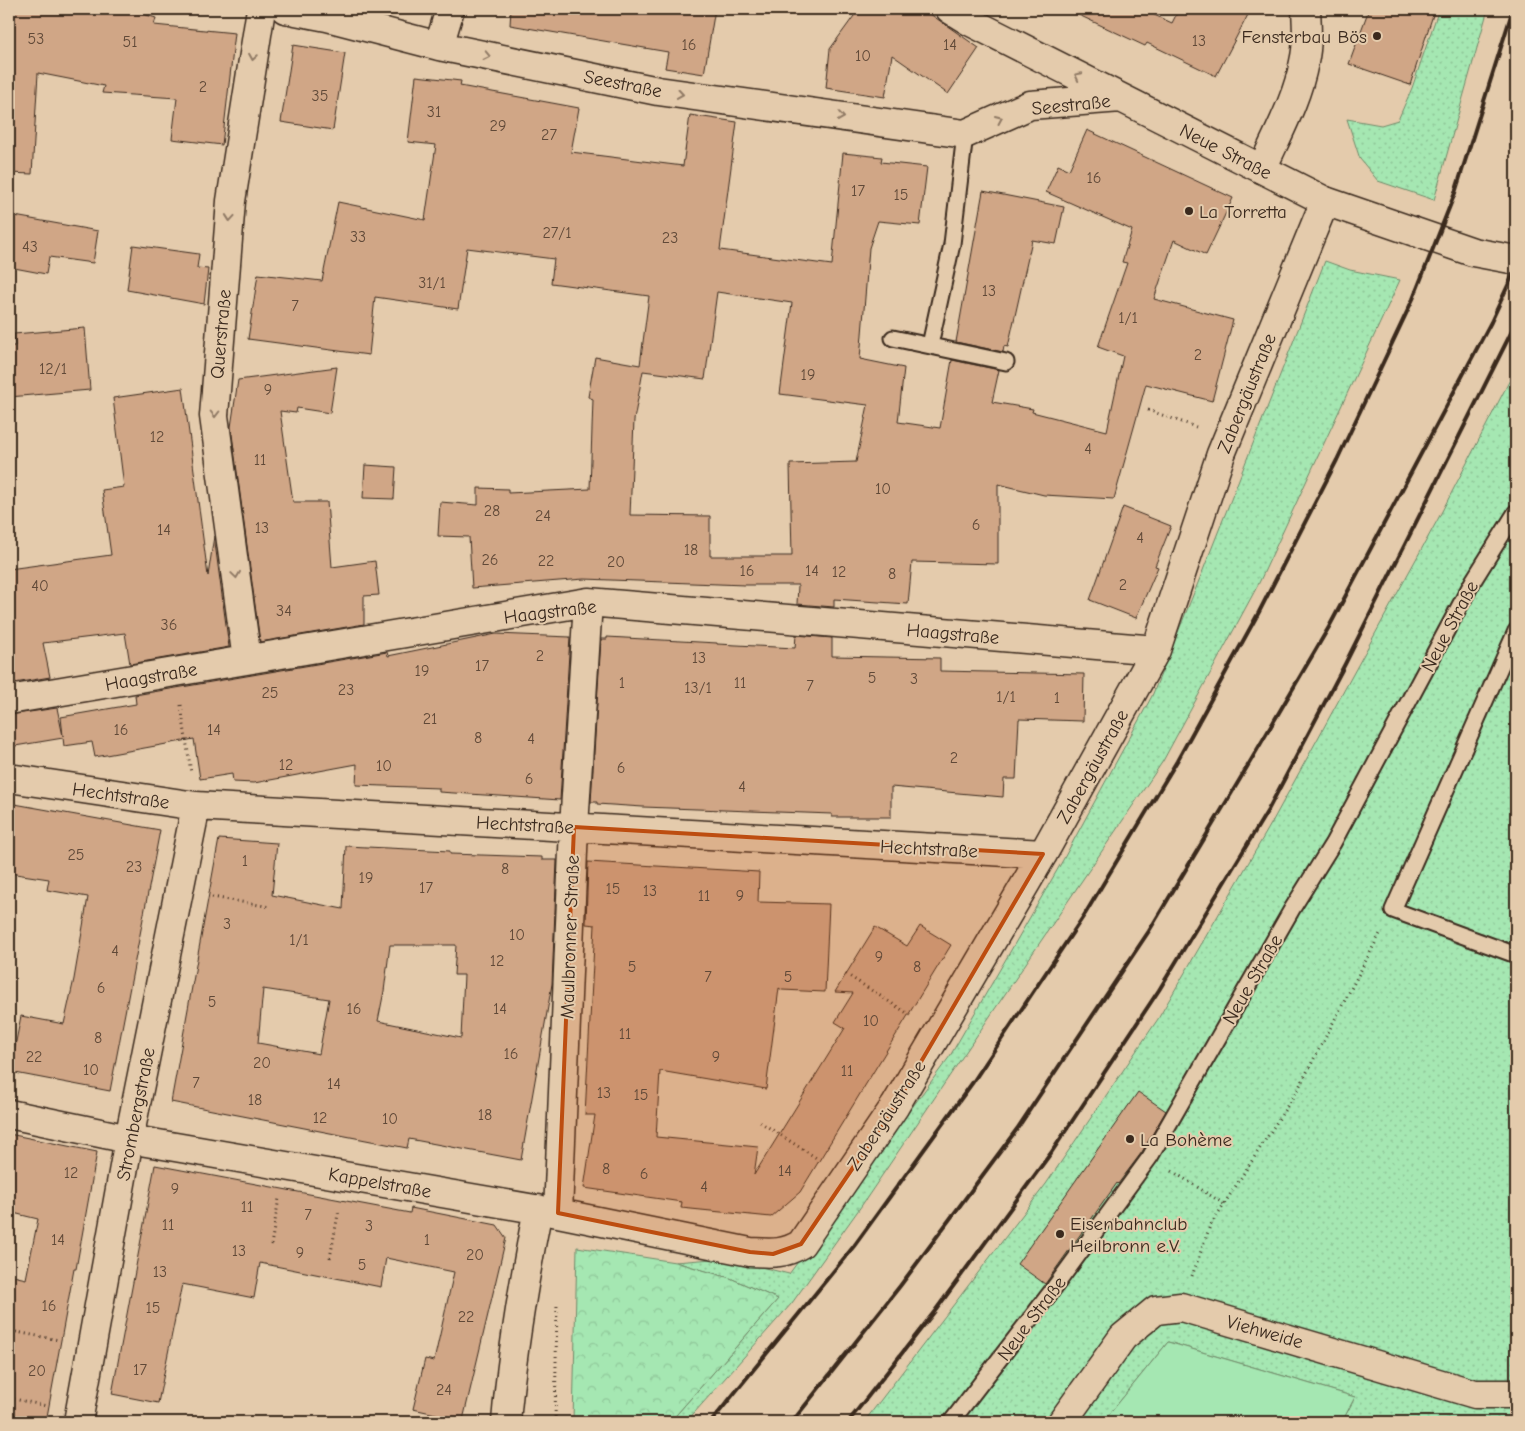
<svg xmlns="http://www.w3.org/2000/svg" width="1525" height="1431" viewBox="0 0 1525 1431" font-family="'Comic Neue',sans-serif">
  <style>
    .grass { fill: url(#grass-dots); stroke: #708868 }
    .forest { fill: url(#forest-crowns); stroke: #708868 }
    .pitch { fill: #a5e7b2; stroke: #708868 }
    .building { fill: #d0a686; stroke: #3b2a1e; fill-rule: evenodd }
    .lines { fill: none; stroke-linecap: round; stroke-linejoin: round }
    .service-casing { stroke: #3b2a1e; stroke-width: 19 }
    .minor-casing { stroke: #3b2a1e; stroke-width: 31 }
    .tertiary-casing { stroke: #3b2a1e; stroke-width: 31 }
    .path { stroke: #3b2a1e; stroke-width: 3; stroke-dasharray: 1 4; stroke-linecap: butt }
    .service { stroke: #e4cbac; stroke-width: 15 }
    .minor { stroke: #e4cbac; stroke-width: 28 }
    .tertiary { stroke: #e4cbac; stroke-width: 28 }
    .rail { stroke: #3b2a1e; stroke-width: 4 }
    .oneway { stroke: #907a65 }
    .marked { fill: #bd4d10; fill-opacity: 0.2; stroke: #bd4d10; stroke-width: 4; stroke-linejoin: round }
    .poi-dot { fill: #3b2a1e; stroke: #e4cbac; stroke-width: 2 }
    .labels { text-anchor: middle; stroke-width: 4; stroke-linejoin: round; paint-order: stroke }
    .number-label { font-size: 16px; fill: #604938 }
    .poi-label { font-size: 19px; fill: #3b2a1e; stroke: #e4cbac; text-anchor: start }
    .street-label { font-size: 19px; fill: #3b2a1e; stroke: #e4cbac }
  </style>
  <defs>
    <pattern id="grass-dots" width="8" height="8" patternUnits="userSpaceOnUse" patternTransform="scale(1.25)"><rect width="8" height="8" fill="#a5e7b2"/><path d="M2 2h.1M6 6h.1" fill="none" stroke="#8fc699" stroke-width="1.8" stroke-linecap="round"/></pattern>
    <pattern id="forest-crowns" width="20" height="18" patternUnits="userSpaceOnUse" patternTransform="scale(1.25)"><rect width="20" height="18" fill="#a5e7b2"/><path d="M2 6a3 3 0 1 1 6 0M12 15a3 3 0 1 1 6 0" fill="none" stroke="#8fc699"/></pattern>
  </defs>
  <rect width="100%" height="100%" fill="#e4cbac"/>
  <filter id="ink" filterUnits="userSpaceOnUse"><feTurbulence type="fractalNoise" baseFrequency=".02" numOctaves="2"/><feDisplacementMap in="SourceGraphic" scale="10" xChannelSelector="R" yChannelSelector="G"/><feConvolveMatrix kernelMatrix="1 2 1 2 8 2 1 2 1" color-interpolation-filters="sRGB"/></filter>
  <g filter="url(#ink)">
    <!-- grass -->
    <path class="grass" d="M 1439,9 L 1488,9 L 1434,200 L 1378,181 L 1360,159 L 1347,119 L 1381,125 L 1398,120 L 1412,88 Z
      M 1325,261 L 1350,270 L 1400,280 L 1259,583 L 1163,761 L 862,1205 L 792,1303 L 686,1422 L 670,1422 L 778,1299 L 730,1278 L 675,1262 L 725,1258 L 789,1274 L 950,1056 L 1063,860 L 1152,696 L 1200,578 Z
      M 1516,368 L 1516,1422 L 1342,1422 L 1355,1397 L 1168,1342 L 1103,1422 L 864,1422 L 1046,1184 L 1158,1019 L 1271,824 L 1438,519 Z"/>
    <!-- forest -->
    <path class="forest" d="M 577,1247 L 675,1262 L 730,1278 L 778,1299 L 670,1422 L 573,1422 Z"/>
    <!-- pitch -->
    <path class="pitch" d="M 1168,1342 L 1355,1397 L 1342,1422 L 1103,1422 Z"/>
    <!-- building -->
    <path class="building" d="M 9,9 L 128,9 L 156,18 L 154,25 L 235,33 L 222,145 L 172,139 L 177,98 L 102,93 L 104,86 L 38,73 L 32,174 L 9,173 Z
      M 511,9 L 715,9 L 704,74 L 665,68 L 668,52 L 510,25 Z
      M 859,9 L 923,9 L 979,48 L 948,94 L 892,55 L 885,97 L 826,88 L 830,49 Z
      M 1066,9 L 1141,9 L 1172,23 L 1179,9 L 1251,9 L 1216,76 L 1147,43 L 1145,46 Z
      M 1369,9 L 1435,9 L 1410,85 L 1349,64 Z
      M 293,45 L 345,53 L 333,130 L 281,122 Z
      M 416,76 L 461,81 L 460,86 L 579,108 L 571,152 L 683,166 L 690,115 L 737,122 L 720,250 L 832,265 L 843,153 L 882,157 L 881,162 L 927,167 L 920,225 L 878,221 L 869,248 L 860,359 L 904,368 L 898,422 L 940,428 L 952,360 L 999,370 L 992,402 L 1033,409 L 1032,412 L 1107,431 L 1123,356 L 1098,347 L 1127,263 L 1122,262 L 1132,230 L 1046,192 L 1058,165 L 1069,170 L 1087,130 L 1233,198 L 1206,255 L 1174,240 L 1154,299 L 1233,320 L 1212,401 L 1146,384 L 1114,499 L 1044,495 L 998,484 L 998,564 L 912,562 L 908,604 L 834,599 L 834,607 L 797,604 L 798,585 L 745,585 L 584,579 L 472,588 L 469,537 L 438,536 L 440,502 L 478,505 L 478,488 L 508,489 L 508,493 L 590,489 L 593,399 L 588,397 L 595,357 L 640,365 L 649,296 L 551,283 L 554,259 L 467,248 L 458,309 L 375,297 L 369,355 L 248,339 L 258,274 L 322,281 L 338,202 L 425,220 L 436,145 L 408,142 ZM 717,292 L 792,303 L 780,394 L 868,405 L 856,462 L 790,464 L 792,556 L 710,556 L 710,516 L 630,515 L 634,420 L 643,371 L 705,379 Z
      M 983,191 L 1064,207 L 1056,244 L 1032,240 L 1008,347 L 1004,346 L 1003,352 L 956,342 Z
      M 9,215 L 98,231 L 93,263 L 49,257 L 46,274 L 9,267 Z
      M 133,245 L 199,254 L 197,268 L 208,269 L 204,304 L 127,290 Z
      M 85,328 L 90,390 L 9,397 L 9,346 L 15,346 L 14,334 Z
      M 337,367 L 330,413 L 297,408 L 296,413 L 280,411 L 293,502 L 327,502 L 332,567 L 375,561 L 379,595 L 364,596 L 364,624 L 260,642 L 231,427 L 238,380 Z
      M 183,388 L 208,576 L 214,536 L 229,647 L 130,664 L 125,633 L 43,643 L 50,677 L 9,684 L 9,569 L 111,555 L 102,490 L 124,487 L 113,398 Z
      M 365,465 L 396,467 L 394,499 L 363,498 Z
      M 1123,507 L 1171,526 L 1155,566 L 1158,567 L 1136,618 L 1090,600 Z
      M 496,634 L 570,637 L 560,800 L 439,792 L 439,788 L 356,785 L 357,764 L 254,783 L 233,782 L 232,774 L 200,779 L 194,739 L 95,757 L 92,742 L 64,746 L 63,738 L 9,747 L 9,715 L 57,708 L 63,736 L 61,717 L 136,704 L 135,695 L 387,652 L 388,656 Z
      M 796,635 L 832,638 L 832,656 L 940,658 L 940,671 L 1084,674 L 1083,721 L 1019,719 L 1016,779 L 1004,779 L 1003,797 L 891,787 L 891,817 L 832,817 L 832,814 L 643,807 L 597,804 L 597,802 L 591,802 L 601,639 L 607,639 L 607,637 L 717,643 L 717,644 L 795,648 Z
      M 9,803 L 160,830 L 110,1091 L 10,1072 L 21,1016 L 64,1024 L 74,979 L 88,897 L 47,890 L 49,879 L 9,873 Z
      M 219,839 L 277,843 L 272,895 L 343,909 L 346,846 L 450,851 L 450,854 L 542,857 L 542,860 L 557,860 L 552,984 L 521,1160 L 409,1139 L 407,1148 L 171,1102 ZM 390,945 L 456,945 L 454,975 L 464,975 L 461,1038 L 378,1021 L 384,991 ZM 263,989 L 329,999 L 319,1054 L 258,1043 Z
      M 588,862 L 759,872 L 758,902 L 829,904 L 825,992 L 782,990 L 779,988 L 766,1089 L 660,1071 L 656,1137 L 758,1147 L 754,1175 L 845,1028 L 835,1022 L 853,993 L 835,992 L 875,927 L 907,946 L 920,926 L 951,945 L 800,1192 L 771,1217 L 681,1208 L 682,1202 L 584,1188 L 595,1115 L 585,1115 L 595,925 L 586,924 Z
      M 1138,1092 L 1166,1111 L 1142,1152 L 1118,1184 L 1117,1183 L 1045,1284 L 1017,1264 Z
      M 9,1134 L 97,1152 L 76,1269 L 74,1269 L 46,1422 L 9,1422 L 9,1275 L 26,1279 L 38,1219 L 9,1212 Z
      M 155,1165 L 410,1213 L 411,1208 L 497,1225 L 506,1238 L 463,1420 L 413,1409 L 425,1359 L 434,1361 L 454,1272 L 386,1258 L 381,1287 L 260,1263 L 254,1298 L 182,1284 L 158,1403 L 112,1394 Z"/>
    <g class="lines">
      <defs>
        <path id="service" d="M 893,338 L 1006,362
          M 930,345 L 952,244 L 965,134
          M 1516,631 L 1393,910 L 1516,955
          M 951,1422 L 1051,1292 L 1150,1157 L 1292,909 L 1333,843 L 1473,581 L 1516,512"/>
        <path id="minor" d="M 1262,169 C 1277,135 1297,100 1304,62 C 1308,45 1307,27 1306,9
          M 247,660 L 214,416 L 231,201 L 261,9
          M 9,700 L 588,602 L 1156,650
          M 9,778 L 196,806 L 1043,854
          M 9,1114 L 129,1139 L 558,1213 L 750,1252 C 770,1253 783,1255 801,1244 L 895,1106 L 1043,854 L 1156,650 L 1221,454 L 1325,201
          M 558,1213 L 574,827 L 588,602
          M 78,1422 L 129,1139 L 196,806
          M 506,1422 C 512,1350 524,1280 538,1209
          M 1062,1422 L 1123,1337 L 1156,1310 L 1181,1307 L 1475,1394 L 1516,1394"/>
        <path id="tertiary" d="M 285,9 L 327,17 L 439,46 L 658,91 L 965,134 L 1030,105 L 1121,98
          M 950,9 L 971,22 L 1325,201 L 1473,252 L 1516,260
          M 439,46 L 450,9"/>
      </defs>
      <!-- service casing -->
      <use href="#service" class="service-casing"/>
      <!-- minor casing -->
      <use href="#minor" class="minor-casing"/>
      <!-- tertiary casing -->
      <use href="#tertiary" class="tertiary-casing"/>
      <!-- path -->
      <path class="path" d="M 1148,410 L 1196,427
        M 181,705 L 191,773
        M 212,897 L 271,907
        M 846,974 L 910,1015
        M 760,1122 L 818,1159
        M 1172,1171 L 1224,1204
        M 271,1245 L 279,1198
        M 330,1258 L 339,1209
        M 1192,1276 L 1210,1226 L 1298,1089 L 1381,932
        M 11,1331 L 59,1340
        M 9,1398 L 47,1406
        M 555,1422 L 557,1303"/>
      <!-- service -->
      <use href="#service" class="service"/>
      <!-- minor -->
      <use href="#minor" class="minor"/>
      <!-- tertiary -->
      <use href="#tertiary" class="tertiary"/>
      <!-- rail -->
      <path class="rail" d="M 711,1422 L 854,1246 L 973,1082 L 1085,914 L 1177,761 L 1259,612 L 1337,460 L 1413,299 L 1455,193 L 1513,9
        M 792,1422 L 900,1286 L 1017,1129 L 1149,931 L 1240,779 L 1329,627 L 1491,322 L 1516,268
        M 848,1422 L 935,1311 L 1051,1153 L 1159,990 L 1268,810 L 1345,664 L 1516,323"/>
    </g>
    <!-- one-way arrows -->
    <defs><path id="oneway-chevron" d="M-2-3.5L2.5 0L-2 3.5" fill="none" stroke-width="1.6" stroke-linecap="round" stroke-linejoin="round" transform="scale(1.25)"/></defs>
    <g class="oneway">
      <use href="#oneway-chevron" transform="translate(487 56) rotate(12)"/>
      <use href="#oneway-chevron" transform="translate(253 57) rotate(99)"/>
      <use href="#oneway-chevron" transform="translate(1078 76) rotate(-153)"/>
      <use href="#oneway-chevron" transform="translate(680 94) rotate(8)"/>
      <use href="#oneway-chevron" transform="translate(841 117) rotate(8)"/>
      <use href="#oneway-chevron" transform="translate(999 119) rotate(-24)"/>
      <use href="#oneway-chevron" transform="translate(230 218) rotate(95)"/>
      <use href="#oneway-chevron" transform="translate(215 414) rotate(90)"/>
      <use href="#oneway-chevron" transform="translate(236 575) rotate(82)"/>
    </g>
  </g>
  <!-- marked area -->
  <path class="marked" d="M 574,827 L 1043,854 L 895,1106 L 801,1244 L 773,1254 L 750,1252 L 558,1213 Z"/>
  <!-- markers -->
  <g class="poi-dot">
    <circle cx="1377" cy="36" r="5"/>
    <circle cx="1189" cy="211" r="5"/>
    <circle cx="1130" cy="1139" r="5"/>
    <circle cx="1060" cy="1234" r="5"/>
  </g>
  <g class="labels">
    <!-- number labels -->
    <g class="number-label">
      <text x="36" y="44">53</text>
      <text x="1199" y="46">13</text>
      <text x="130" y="47">51</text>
      <text x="689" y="50">16</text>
      <text x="950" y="50">14</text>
      <text x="863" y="61">10</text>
      <text x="203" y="92">2</text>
      <text x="320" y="101">35</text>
      <text x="434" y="117">31</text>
      <text x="498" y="131">29</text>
      <text x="549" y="140">27</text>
      <text x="1094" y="183">16</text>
      <text x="858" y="196">17</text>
      <text x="901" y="200">15</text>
      <text x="557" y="238">27/1</text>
      <text x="358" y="242">33</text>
      <text x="670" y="243">23</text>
      <text x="30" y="252">43</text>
      <text x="432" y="288">31/1</text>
      <text x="989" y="296">13</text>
      <text x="295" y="311">7</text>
      <text x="1128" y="323">1/1</text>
      <text x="1198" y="360">2</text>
      <text x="53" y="374">12/1</text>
      <text x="808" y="380">19</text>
      <text x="268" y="395">9</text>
      <text x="157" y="442">12</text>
      <text x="1088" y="454">4</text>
      <text x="260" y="465">11</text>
      <text x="883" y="494">10</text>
      <text x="492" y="516">28</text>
      <text x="543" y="521">24</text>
      <text x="976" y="530">6</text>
      <text x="262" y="533">13</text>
      <text x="164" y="535">14</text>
      <text x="1140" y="543">4</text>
      <text x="691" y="555">18</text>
      <text x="490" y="565">26</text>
      <text x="546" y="566">22</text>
      <text x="616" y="567">20</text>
      <text x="747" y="576">16</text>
      <text x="812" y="576">14</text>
      <text x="839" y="577">12</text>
      <text x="892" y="579">8</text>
      <text x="1123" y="590">2</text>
      <text x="40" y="591">40</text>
      <text x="284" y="616">34</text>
      <text x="169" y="630">36</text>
      <text x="540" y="661">2</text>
      <text x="699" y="663">13</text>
      <text x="482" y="671">17</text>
      <text x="422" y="676">19</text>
      <text x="872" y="683">5</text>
      <text x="914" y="684">3</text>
      <text x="622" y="688">1</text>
      <text x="740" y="688">11</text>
      <text x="810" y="691">7</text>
      <text x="698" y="693">13/1</text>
      <text x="346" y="695">23</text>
      <text x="270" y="698">25</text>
      <text x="1006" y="702">1/1</text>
      <text x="1057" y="703">1</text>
      <text x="430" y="724">21</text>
      <text x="121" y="735">16</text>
      <text x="214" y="735">14</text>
      <text x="478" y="743">8</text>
      <text x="531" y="744">4</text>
      <text x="954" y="763">2</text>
      <text x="286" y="770">12</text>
      <text x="384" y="771">10</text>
      <text x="621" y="773">6</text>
      <text x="529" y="784">6</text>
      <text x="742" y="792">4</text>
      <text x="76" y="860">25</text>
      <text x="245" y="866">1</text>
      <text x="134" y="872">23</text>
      <text x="505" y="874">8</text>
      <text x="366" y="883">19</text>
      <text x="426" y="893">17</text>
      <text x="613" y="894">15</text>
      <text x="650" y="896">13</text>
      <text x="704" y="901">11</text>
      <text x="740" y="901">9</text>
      <text x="227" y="929">3</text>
      <text x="517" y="940">10</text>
      <text x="299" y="945">1/1</text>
      <text x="115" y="956">4</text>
      <text x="879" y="962">9</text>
      <text x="497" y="966">12</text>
      <text x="632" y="972">5</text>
      <text x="917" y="972">8</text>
      <text x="708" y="982">7</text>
      <text x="788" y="982">5</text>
      <text x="101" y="993">6</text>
      <text x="212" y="1007">5</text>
      <text x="354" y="1014">16</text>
      <text x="500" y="1014">14</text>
      <text x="871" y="1026">10</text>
      <text x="625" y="1039">11</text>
      <text x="98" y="1043">8</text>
      <text x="511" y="1059">16</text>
      <text x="34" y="1062">22</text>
      <text x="716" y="1062">9</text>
      <text x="262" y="1068">20</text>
      <text x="91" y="1075">10</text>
      <text x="847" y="1076">11</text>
      <text x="196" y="1088">7</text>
      <text x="334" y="1089">14</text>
      <text x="604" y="1098">13</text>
      <text x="641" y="1100">15</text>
      <text x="255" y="1105">18</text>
      <text x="485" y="1120">18</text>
      <text x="320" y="1123">12</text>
      <text x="390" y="1124">10</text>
      <text x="606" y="1174">8</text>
      <text x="785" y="1176">14</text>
      <text x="71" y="1178">12</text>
      <text x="644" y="1179">6</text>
      <text x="704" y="1192">4</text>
      <text x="175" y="1194">9</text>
      <text x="247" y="1212">11</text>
      <text x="308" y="1220">7</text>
      <text x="168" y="1230">11</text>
      <text x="369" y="1231">3</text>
      <text x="58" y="1245">14</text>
      <text x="427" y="1245">1</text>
      <text x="239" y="1256">13</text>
      <text x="300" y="1258">9</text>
      <text x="475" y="1260">20</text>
      <text x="362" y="1270">5</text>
      <text x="160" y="1277">13</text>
      <text x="49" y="1311">16</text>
      <text x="153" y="1313">15</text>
      <text x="466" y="1322">22</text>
      <text x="140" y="1375">17</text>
      <text x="37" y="1376">20</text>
      <text x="444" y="1395">24</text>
    </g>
    <!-- poi labels -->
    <g class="poi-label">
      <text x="1367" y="43" text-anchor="end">Fensterbau Bös</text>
      <text x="1199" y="218">La Torretta</text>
      <text x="1140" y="1146">La Bohème</text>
      <text x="1070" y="1230">Eisenbahnclub<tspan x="1070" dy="22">Heilbronn e.V.</tspan></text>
    </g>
    <!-- street labels -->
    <g class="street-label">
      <text transform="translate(623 83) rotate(11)" y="7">Seestraße</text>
      <text transform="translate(1071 104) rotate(-6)" y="7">Seestraße</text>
      <text transform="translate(1226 151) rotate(27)" y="7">Neue Straße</text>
      <text transform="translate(220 334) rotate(-85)" y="7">Querstraße</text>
      <text transform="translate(1246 393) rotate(-68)" y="7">Zabergäustraße</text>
      <text transform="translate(550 611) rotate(-7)" y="7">Haagstraße</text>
      <text transform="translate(1449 626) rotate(-62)" y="7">Neue Straße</text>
      <text transform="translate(953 633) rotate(5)" y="7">Haagstraße</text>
      <text transform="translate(151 676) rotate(-10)" y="7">Haagstraße</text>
      <text transform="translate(1092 766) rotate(-61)" y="7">Zabergäustraße</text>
      <text transform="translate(121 795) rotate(8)" y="7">Hechtstraße</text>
      <text transform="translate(525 824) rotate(3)" y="7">Hechtstraße</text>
      <text transform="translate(929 848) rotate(3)" y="7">Hechtstraße</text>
      <text transform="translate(569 937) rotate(-88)" y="7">Maulbronner Straße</text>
      <text transform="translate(1252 979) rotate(-60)" y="7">Neue Straße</text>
      <text transform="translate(135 1114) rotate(-79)" y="7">Strombergstraße</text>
      <text transform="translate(886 1115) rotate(-57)" y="7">Zabergäustraße</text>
      <text transform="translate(380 1182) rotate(10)" y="7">Kappelstraße</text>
      <text transform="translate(1031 1318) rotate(-53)" y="7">Neue Straße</text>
      <text transform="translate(1265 1331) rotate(16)" y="7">Viehweide</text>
    </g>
  </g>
  <!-- margin -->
  <rect width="1525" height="1431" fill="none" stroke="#e4cbac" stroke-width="30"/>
  <rect x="15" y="15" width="1495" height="1401" fill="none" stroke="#3b2a1e" stroke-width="2" filter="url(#ink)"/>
</svg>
